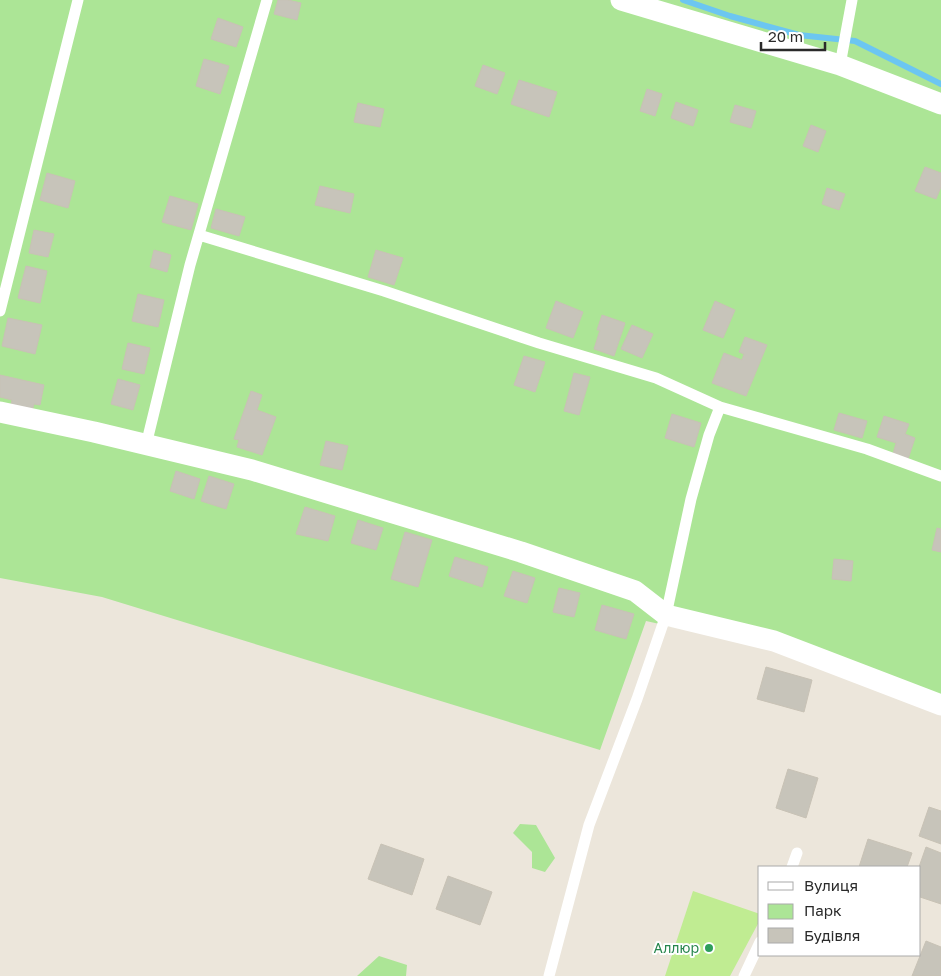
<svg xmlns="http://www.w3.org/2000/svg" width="941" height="976" viewBox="0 0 941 976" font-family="'Golos Text',sans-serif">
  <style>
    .green { fill: #ace596 }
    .pitch { fill: #c0ec92 }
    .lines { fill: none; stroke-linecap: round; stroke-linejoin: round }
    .stream { stroke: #6cc6f1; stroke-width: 6 }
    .building { fill: #c7c4ba; stroke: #c8c2b5 }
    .lane { stroke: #fff; stroke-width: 11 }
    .street { stroke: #fff; stroke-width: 21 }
    .leisure-dot { fill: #2e9e5b; stroke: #fff; stroke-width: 2 }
    .labels { text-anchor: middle; stroke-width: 4; stroke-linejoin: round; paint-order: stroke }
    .leisure-label { font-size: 14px; fill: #27864d; stroke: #fff; text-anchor: end }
  </style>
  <rect width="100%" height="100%" fill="#ece6db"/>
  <!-- green -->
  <path class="green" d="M 0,0 L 941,0 L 941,695 L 845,665 L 646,621 L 600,750 L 102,597 L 0,578 Z
    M 520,824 L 536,825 L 555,858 L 545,872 L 532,868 L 532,852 L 513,833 Z
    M 379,956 L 407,965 L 406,976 L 357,976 Z"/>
  <!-- pitch -->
  <path class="pitch" d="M 693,891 L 760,914 L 760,920 L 730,976 L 665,976 Z"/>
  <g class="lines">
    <!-- stream -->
    <path class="stream" d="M 683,0 L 730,16 L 799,35 L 855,41 L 941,84"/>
  </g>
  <!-- building -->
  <path class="building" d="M 278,0 L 288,0 L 301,3 L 297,20 L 274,14 Z
    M 218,18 L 243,27 L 236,47 L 211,39 Z
    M 204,59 L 229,66 L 220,94 L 196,86 Z
    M 483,65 L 505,73 L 497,94 L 475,86 Z
    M 519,80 L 557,92 L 549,117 L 511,104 Z
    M 647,89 L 662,94 L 655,116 L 640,111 Z
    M 676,102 L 698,110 L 693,126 L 671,118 Z
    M 358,103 L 384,109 L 380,127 L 354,122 Z
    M 735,105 L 756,111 L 751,128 L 730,122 Z
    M 811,125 L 826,131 L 818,152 L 803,146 Z
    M 925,167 L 941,173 L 941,187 L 936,199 L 915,191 Z
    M 47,173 L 75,181 L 68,208 L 40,200 Z
    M 320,186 L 354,194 L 350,213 L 315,205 Z
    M 827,188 L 845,194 L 839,210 L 822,204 Z
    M 170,196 L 198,204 L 191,230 L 162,222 Z
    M 216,209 L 245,217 L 239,236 L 211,228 Z
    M 34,230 L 54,234 L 48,257 L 29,253 Z
    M 154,250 L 171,255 L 167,272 L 150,267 Z
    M 376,250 L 403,258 L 394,285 L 368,277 Z
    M 26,266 L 47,271 L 40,303 L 18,298 Z
    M 138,294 L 164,300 L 158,327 L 132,321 Z
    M 556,301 L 583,312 L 573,338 L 546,328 Z
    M 715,301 L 735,310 L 723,338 L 703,330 Z
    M 602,315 L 625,323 L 614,356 L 594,349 L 600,330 L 597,330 Z
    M 8,318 L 42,325 L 35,354 L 2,346 Z
    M 632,325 L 653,334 L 642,358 L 621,349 Z
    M 745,337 L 767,345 L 746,396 L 712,383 L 724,353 L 742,360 L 744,354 L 739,352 Z
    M 128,343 L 150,348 L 144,374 L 122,369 Z
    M 524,356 L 545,362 L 535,392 L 514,385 Z
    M 574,373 L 590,377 L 579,415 L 564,411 Z
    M 0,375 L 44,385 L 40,405 L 34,404 L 31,415 L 10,411 L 12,400 L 0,397 Z
    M 118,379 L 140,385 L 133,410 L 111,404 Z
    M 251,391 L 262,395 L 257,410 L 276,417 L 262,455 L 237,447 L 239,440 L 234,439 Z
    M 839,413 L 867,421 L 862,438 L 834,430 Z
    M 672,414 L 701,423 L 694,447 L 665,438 Z
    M 884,416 L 909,424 L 905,434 L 915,438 L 908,459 L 893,454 L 896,443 L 877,437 Z
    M 326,441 L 348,446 L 342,470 L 320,465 Z
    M 176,471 L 200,479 L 194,499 L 170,491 Z
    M 209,476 L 234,484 L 226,509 L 201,501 Z
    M 305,507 L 335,516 L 328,541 L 296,534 Z
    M 358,520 L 383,528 L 376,550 L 351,543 Z
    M 937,528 L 941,529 L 941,552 L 932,550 Z
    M 405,532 L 432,540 L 418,587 L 391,579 Z
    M 455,557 L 488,567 L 482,587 L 449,576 Z
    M 834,559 L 853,561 L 851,581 L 832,579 Z
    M 513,571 L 535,578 L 527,603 L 504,596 Z
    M 559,588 L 580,593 L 574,617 L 553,612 Z
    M 602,605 L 634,614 L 626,639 L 595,630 Z
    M 766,667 L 812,680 L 804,712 L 757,699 Z
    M 788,769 L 818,778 L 806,818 L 776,808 Z
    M 929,807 L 941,811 L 941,844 L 919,836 Z
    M 868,839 L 912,853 L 907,867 L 859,867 Z
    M 381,844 L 424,859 L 412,895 L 368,879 Z
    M 926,847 L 941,853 L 941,904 L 920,897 L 919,867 Z
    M 448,876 L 492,892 L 480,925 L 436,909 Z
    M 926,941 L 941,947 L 941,976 L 912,976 Z"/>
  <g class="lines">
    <!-- lane -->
    <path class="lane" d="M 840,65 L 852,0
      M 199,235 L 384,291 L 539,343 L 656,378 L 720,407 L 867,449 L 941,476
      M 0,311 L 78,0
      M 146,445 L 190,265 L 267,0
      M 792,867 L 797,853
      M 549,976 L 589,825 L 637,699 L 666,615 L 691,499 L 709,435 L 720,407
      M 744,976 L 760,942"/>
    <!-- street -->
    <path class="street" d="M 621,0 L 840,65 L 941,104
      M 0,412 L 94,432 L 252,470 L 521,552 L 635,591 L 666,615 L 774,641 L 941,705"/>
  </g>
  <!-- markers -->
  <circle class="leisure-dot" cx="709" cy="948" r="5"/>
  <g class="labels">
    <!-- leisure labels -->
    <g class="leisure-label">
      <text x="699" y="953">Аллюр</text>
    </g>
  </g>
  <!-- legend -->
  <rect x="758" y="866" width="162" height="90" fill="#ffffff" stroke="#aaaaaa"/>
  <rect x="768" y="882" width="25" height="8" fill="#ffffff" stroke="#aaaaaa"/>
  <text x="804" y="891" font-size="15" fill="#2a2a2a">Вулиця</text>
  <rect x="768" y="904" width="25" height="15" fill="#ace596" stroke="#aaaaaa"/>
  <text x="804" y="916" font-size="15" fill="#2a2a2a">Парк</text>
  <rect x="768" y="928" width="25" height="15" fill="#c7c4ba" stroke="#aaaaaa"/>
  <text x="804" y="941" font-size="15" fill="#2a2a2a">Будівля</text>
  <!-- scale -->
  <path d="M761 42v8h64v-8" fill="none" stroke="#2a2a2a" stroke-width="2.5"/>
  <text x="768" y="42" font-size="15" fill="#2a2a2a" stroke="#ffffff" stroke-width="4" paint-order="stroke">20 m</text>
</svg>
